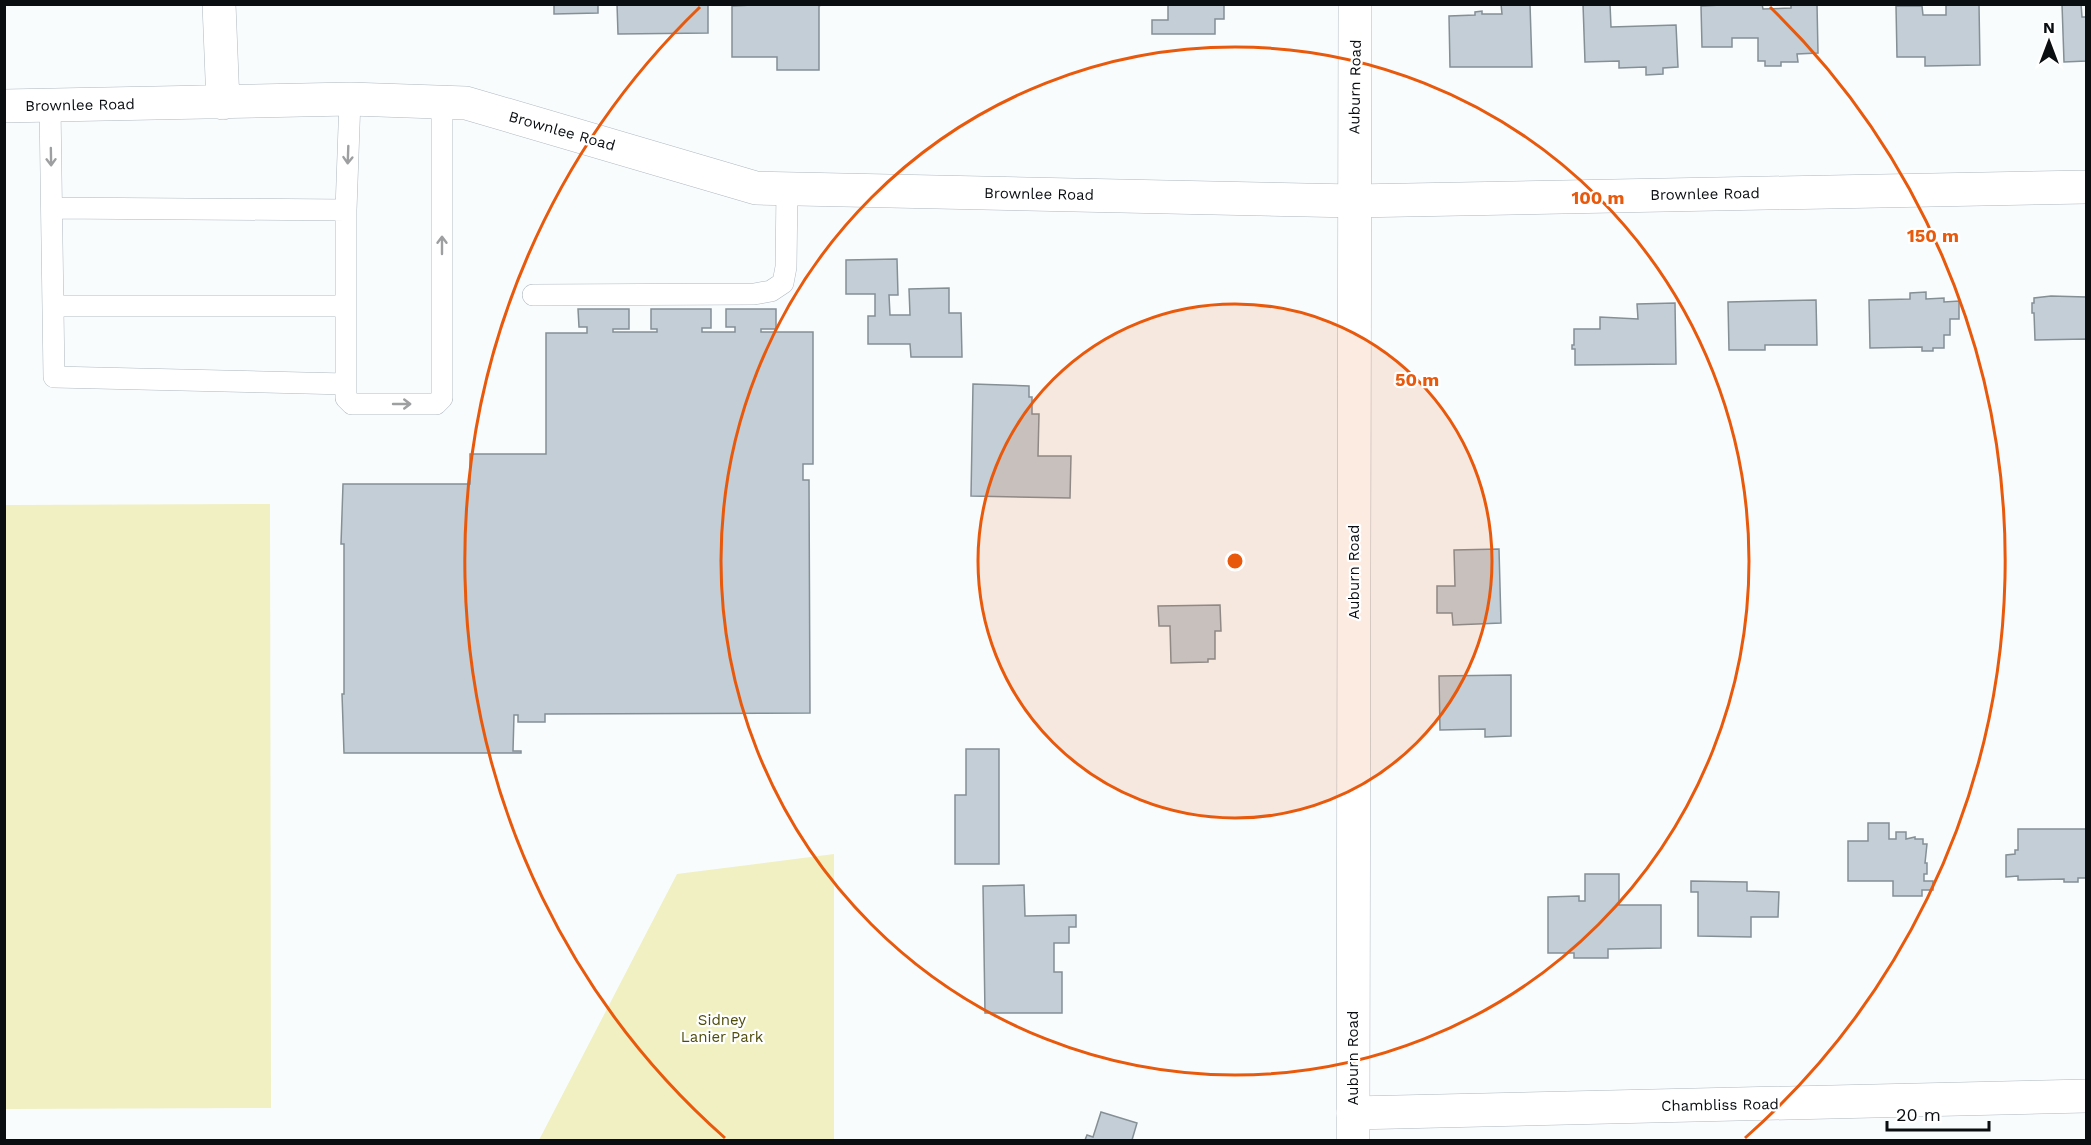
<svg xmlns="http://www.w3.org/2000/svg" width="2091" height="1145" viewBox="0 0 2091 1145" font-family="'Work Sans',sans-serif">
  <style>
    .green { fill: #f0f0c2 }
    .building { fill: #c3ced6; stroke: #848f96; stroke-width: 1.5 }
    .lines { fill: none; stroke-linecap: round; stroke-linejoin: round }
    .lane-casing { stroke: #aeb8c0; stroke-width: 22 }
    .street-casing { stroke: #aeb8c0; stroke-width: 34 }
    .secondary-casing { stroke: #aeb8c0; stroke-width: 34 }
    .lane { stroke: #fff; stroke-width: 21 }
    .street { stroke: #fff; stroke-width: 33 }
    .secondary { stroke: #fff; stroke-width: 33 }
    .oneway { stroke: #9d9fa0 }
    .ring { fill: none; stroke: #e8590c; stroke-width: 3 }
    .labels { text-anchor: middle; stroke-width: 4.5; stroke-linejoin: round; paint-order: stroke }
    .street-label { font-size: 15px; fill: #0a0e11; stroke: #fff }
    .park-label { font-size: 15px; fill: #4f4d0b; stroke: #fff }
    .centre { fill: #e8590c; stroke: #fff; stroke-width: 3 }
    .ring-label { font-size: 18px; text-anchor: middle; font-weight: bold; fill: #e8590c; stroke: #fff; stroke-width: 4.5; stroke-linejoin: round; paint-order: stroke }
  </style>
  <rect width="100%" height="100%" fill="#f9fcfd"/>
  <!-- green -->
  <path class="green" d="M 270,504 L 271,1108 L 5,1109 L 5,505 Z
    M 834,854 L 834,1140 L 539,1140 L 677,874 Z"/>
  <!-- building -->
  <path class="building" d="M 554,4 L 598,4 L 598,13 L 554,14 Z
    M 617,4 L 708,4 L 708,33 L 618,34 Z
    M 776,4 L 823,4 L 819,6 L 819,70 L 777,70 L 777,57 L 732,57 L 732,6 Z
    M 1168,4 L 1224,4 L 1224,19 L 1215,19 L 1215,34 L 1152,34 L 1152,20 L 1168,20 Z
    M 1501,4 L 1530,4 L 1532,67 L 1450,67 L 1449,16 L 1475,15 L 1475,12 L 1482,11 L 1482,14 L 1502,14 Z
    M 1583,4 L 1610,4 L 1611,27 L 1676,25 L 1678,67 L 1663,68 L 1663,74 L 1646,75 L 1646,67 L 1619,68 L 1619,61 L 1585,62 Z
    M 1742,4 L 1762,4 L 1763,9 L 1791,8 L 1791,4 L 1817,4 L 1818,53 L 1797,54 L 1798,62 L 1781,62 L 1781,66 L 1765,66 L 1765,61 L 1758,61 L 1758,38 L 1732,38 L 1732,47 L 1702,47 L 1701,6 Z
    M 1946,4 L 1979,4 L 1980,65 L 1925,66 L 1925,57 L 1897,57 L 1896,6 L 1922,6 L 1923,15 L 1946,15 Z
    M 2062,4 L 2081,4 L 2082,17 L 2086,17 L 2086,61 L 2064,62 Z
    M 897,259 L 898,295 L 889,295 L 890,315 L 910,315 L 909,289 L 949,288 L 949,313 L 961,313 L 962,357 L 911,357 L 910,344 L 868,344 L 868,316 L 875,316 L 875,294 L 846,294 L 846,260 Z
    M 1926,292 L 1926,299 L 1944,298 L 1944,302 L 1959,301 L 1959,319 L 1950,319 L 1950,335 L 1944,335 L 1944,348 L 1933,348 L 1933,351 L 1922,351 L 1922,347 L 1870,348 L 1869,300 L 1910,299 L 1910,293 Z
    M 2051,296 L 2086,297 L 2086,341 L 2086,339 L 2035,340 L 2034,313 L 2032,313 L 2032,303 L 2034,303 L 2034,298 Z
    M 1816,300 L 1817,345 L 1765,345 L 1765,350 L 1729,350 L 1728,302 Z
    M 1675,303 L 1676,364 L 1575,365 L 1575,349 L 1572,349 L 1572,345 L 1574,345 L 1574,329 L 1600,329 L 1600,317 L 1638,319 L 1637,304 Z
    M 578,309 L 629,309 L 629,329 L 613,329 L 613,332 L 657,332 L 657,329 L 651,329 L 651,309 L 711,309 L 711,328 L 702,328 L 702,332 L 735,332 L 735,327 L 726,327 L 726,309 L 776,309 L 776,329 L 761,329 L 761,332 L 813,332 L 813,464 L 803,464 L 803,480 L 809,480 L 810,713 L 545,714 L 545,722 L 518,722 L 518,715 L 514,715 L 513,751 L 521,751 L 521,753 L 344,753 L 342,694 L 344,694 L 344,544 L 341,544 L 343,484 L 470,484 L 470,454 L 546,454 L 546,333 L 587,333 L 587,327 L 579,327 Z
    M 973,384 L 1029,386 L 1029,397 L 1032,397 L 1032,414 L 1039,414 L 1038,456 L 1071,456 L 1070,498 L 971,496 Z
    M 1499,549 L 1501,623 L 1453,625 L 1452,613 L 1437,613 L 1437,586 L 1455,586 L 1454,550 Z
    M 1220,605 L 1221,631 L 1215,631 L 1215,659 L 1208,659 L 1208,662 L 1171,663 L 1170,626 L 1159,626 L 1158,606 Z
    M 1511,675 L 1511,736 L 1485,737 L 1485,729 L 1440,730 L 1439,676 Z
    M 966,749 L 999,749 L 999,864 L 955,864 L 955,795 L 966,795 Z
    M 1868,823 L 1889,823 L 1889,839 L 1896,839 L 1896,832 L 1906,832 L 1906,839 L 1915,837 L 1915,839 L 1923,839 L 1923,844 L 1927,844 L 1925,863 L 1927,863 L 1927,874 L 1924,874 L 1924,881 L 1933,881 L 1933,890 L 1922,890 L 1922,896 L 1893,896 L 1893,881 L 1848,881 L 1848,841 L 1868,841 Z
    M 2018,829 L 2086,829 L 2086,878 L 2078,878 L 2078,882 L 2064,882 L 2064,879 L 2018,880 L 2018,876 L 2006,877 L 2006,855 L 2015,854 L 2015,850 L 2018,850 Z
    M 1585,874 L 1619,874 L 1619,905 L 1661,905 L 1661,948 L 1608,949 L 1608,958 L 1574,958 L 1574,953 L 1548,953 L 1548,897 L 1579,896 L 1579,901 L 1585,901 Z
    M 1691,881 L 1747,882 L 1747,891 L 1779,892 L 1778,917 L 1751,917 L 1751,937 L 1698,936 L 1698,892 L 1691,892 Z
    M 1024,885 L 1025,916 L 1076,915 L 1076,927 L 1069,927 L 1069,943 L 1054,943 L 1054,972 L 1062,972 L 1062,1013 L 985,1013 L 983,886 Z
    M 1101,1112 L 1137,1123 L 1132,1140 L 1085,1140 L 1087,1135 L 1093,1137 Z"/>
  <g class="lines">
    <defs>
      <path id="lane" d="M 50,106 L 54,377 L 346,384
        M 52,208 L 346,210 L 346,398 L 352,404 L 436,404 L 442,398 L 442,101
        M 346,210 L 350,99
        M 533,295 L 754,294 L 771,291 L 783,283 L 786,267 L 787,189
        M 53,306 L 346,306"/>
      <path id="street" d="M 219,4 L 223,103
        M 4,106 L 350,99 L 466,103 L 756,188 L 1354,201 L 2086,187
        M 1353,1113 L 2086,1096"/>
      <path id="secondary" d="M 1353,1140 L 1355,4"/>
    </defs>
    <!-- lane casing -->
    <use href="#lane" class="lane-casing"/>
    <!-- street casing -->
    <use href="#street" class="street-casing"/>
    <!-- secondary casing -->
    <use href="#secondary" class="secondary-casing"/>
    <!-- lane -->
    <use href="#lane" class="lane"/>
    <!-- street -->
    <use href="#street" class="street"/>
    <!-- secondary -->
    <use href="#secondary" class="secondary"/>
  </g>
  <!-- one-way arrows -->
  <defs><path id="oneway-shaft" d="M-6 0H5M1.5-3L5.5 0L1.5 3" fill="none" stroke-width="1.6" stroke-linecap="round" stroke-linejoin="round" transform="scale(1.5)"/></defs>
  <g class="oneway">
    <use href="#oneway-shaft" transform="translate(348 155) rotate(92)"/>
    <use href="#oneway-shaft" transform="translate(51 157) rotate(89)"/>
    <use href="#oneway-shaft" transform="translate(442 245) rotate(-90)"/>
    <use href="#oneway-shaft" transform="translate(402 404)"/>
  </g>
  <!-- distance rings -->
  <circle cx="1235" cy="561" r="257" fill="#e8590c" fill-opacity=".12"/>
  <g class="ring">
    <circle cx="1235" cy="561" r="257"/>
    <circle cx="1235" cy="561" r="514"/>
    <path d="M725 1138A770 770 0 0 1 700 7M1770 7A770 770 0 0 1 1745 1138"/>
  </g>
  <g class="labels">
    <!-- street labels -->
    <g class="street-label">
      <text transform="translate(1355 87) rotate(-89)" y="5">Auburn Road</text>
      <text transform="translate(80 105) rotate(-1)" y="5">Brownlee Road</text>
      <text transform="translate(562 131) rotate(16)" y="5">Brownlee Road</text>
      <text transform="translate(1039 194) rotate(1)" y="5">Brownlee Road</text>
      <text transform="translate(1705 194) rotate(-1)" y="5">Brownlee Road</text>
      <text transform="translate(1354 572) rotate(-90)" y="5">Auburn Road</text>
      <text transform="translate(1353 1058) rotate(-90)" y="5">Auburn Road</text>
      <text transform="translate(1720 1105) rotate(-1)" y="5">Chambliss Road</text>
    </g>
    <!-- park labels -->
    <g class="park-label">
      <text x="722" y="1025">Sidney<tspan x="722" dy="17">Lanier Park</tspan></text>
    </g>
  </g>
  <circle cx="1235" cy="561" r="9" class="centre"/>
  <g class="ring-label">
    <text x="1598" y="204">100 m</text>
    <text x="1933" y="242">150 m</text>
    <text x="1417" y="386">50 m</text>
  </g>
  <!-- border -->
  <rect width="2091" height="1145" fill="none" stroke="#0a0e11" stroke-width="12"/>
  <!-- north arrow -->
  <g transform="translate(2049 42)" stroke="#ffffff" stroke-width="4.5" paint-order="stroke">
  <path d="M0-4.5L10 22L0 15L-10 22Z" fill="#0a0e11"/>
  <text y="-9" font-size="16" font-weight="bold" text-anchor="middle" fill="#0a0e11">N</text>
  </g>
  <!-- scale -->
  <path d="M1887 1121v9h102v-9" fill="none" stroke="#0a0e11" stroke-width="3"/>
  <text x="1896" y="1121" font-size="18" fill="#0a0e11" stroke="#ffffff" stroke-width="4.5" paint-order="stroke">20 m</text>
</svg>
